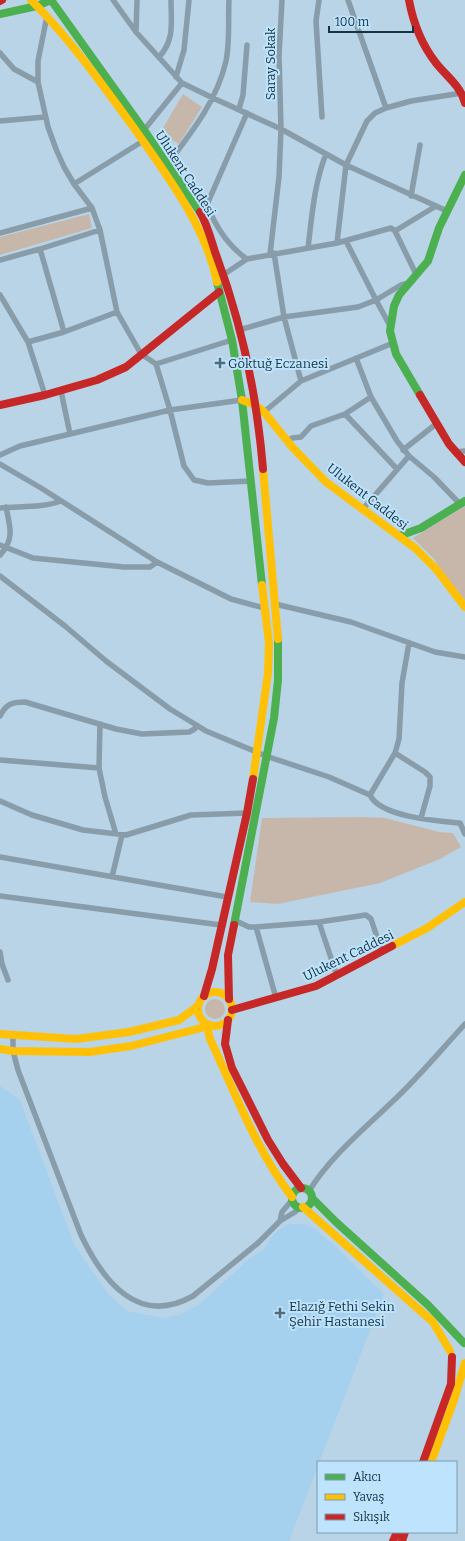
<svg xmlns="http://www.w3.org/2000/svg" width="465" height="1541" viewBox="0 0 465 1541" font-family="Bitter,serif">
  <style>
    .built { fill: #a5d1ee }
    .green { fill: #c6b7aa }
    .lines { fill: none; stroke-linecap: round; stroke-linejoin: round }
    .street { stroke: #889caa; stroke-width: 5.5 }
    .fast { stroke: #4caf50; stroke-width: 8 }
    .slow { stroke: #ffc107; stroke-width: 8 }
    .jam { stroke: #c62828; stroke-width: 8 }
    .poi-dot { fill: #4f6b7c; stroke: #bde3fd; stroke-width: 1.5 }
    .labels { text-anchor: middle; stroke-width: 4; stroke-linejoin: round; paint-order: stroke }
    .street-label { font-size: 13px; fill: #173243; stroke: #bde3fd }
    .poi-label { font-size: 13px; fill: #173243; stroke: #bde3fd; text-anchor: start }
  </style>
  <rect width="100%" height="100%" fill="#b8d4e6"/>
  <!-- built -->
  <path class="built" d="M 0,1086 L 20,1100 L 74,1245 L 109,1295 L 127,1311 L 163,1318 L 179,1315 L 200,1304 L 250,1258 L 262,1251 L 274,1234 L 288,1224 L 304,1224 L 313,1228 L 332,1243 L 384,1294 L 289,1541 L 0,1541 Z"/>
  <!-- green -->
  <path class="green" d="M 183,94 L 202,107 L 179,144 L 160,133 Z
    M 89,214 L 92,228 L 0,255 L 0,237 Z
    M 465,506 L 465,601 L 448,582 L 434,559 L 413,538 Z
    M 362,817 L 385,818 L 439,832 L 453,833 L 461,847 L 440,859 L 380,883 L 278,904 L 250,902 L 262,818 Z
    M205 1009a10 10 0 1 1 20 0a10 10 0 1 1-20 0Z"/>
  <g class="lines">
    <!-- street -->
    <path class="street" d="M 113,0 L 136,32 L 182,83 L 213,98 L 281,129 L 346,165 L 447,211
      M 319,0 L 316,21 L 322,117
      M 47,16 L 38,61 L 38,82 L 48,127 L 56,149 L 64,167 L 74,184 L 92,208 L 100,230 L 117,312 L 141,354 L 156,364 L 170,410 L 184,466 L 194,480 L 208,483 L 251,481
      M 136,32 L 137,0
      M 0,53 L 14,69 L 38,82
      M 159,57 C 175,40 171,22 171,0
      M 176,77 L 184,50 L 189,0
      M 386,108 L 411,101 L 462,93
      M 239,109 L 243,95 L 247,45
      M 0,121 L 45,117
      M 144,130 L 182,83
      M 167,165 C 191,133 217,101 226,61 C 230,42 228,20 229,0
      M 74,184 L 143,141
      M 411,196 L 420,145
      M 207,205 C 215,225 228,246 247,259
      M 202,216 L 247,113
      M 395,231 L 436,206
      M 0,233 L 92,208
      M 346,241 L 376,300 L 401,285 L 409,283
      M 337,243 L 346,165 L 367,121 L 375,113 L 386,108 L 348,0
      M 308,248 C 312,216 314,184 326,154
      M 40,249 L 64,332
      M 274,253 L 284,317 L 301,381
      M 270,254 L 279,177 L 281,129 L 279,55 L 282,0
      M 0,260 L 40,249 L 100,230
      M 223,275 L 247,259 L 337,243 L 391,228 L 395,231 L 416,274
      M 0,295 L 28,342 L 45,395
      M 239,330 L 284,317 L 358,307 L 376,300 L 390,326
      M 28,342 L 64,332 L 117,312
      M 356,358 L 371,397 L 397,441 L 409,456 L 434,477 L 460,504
      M 156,364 L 232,340
      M 61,391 L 70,434
      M 264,412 L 301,381 L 393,343
      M 345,414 L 397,469
      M 287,441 L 292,438 L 301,437 L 311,426 L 345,414 L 371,397
      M 403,450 L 436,424
      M 456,452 L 465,451
      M 0,455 L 20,446 L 170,410 L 242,400
      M 0,464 L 41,488 L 157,562 L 231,599 L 264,608
      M 0,508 C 20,506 42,508 61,501
      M 362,510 L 409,456
      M 0,545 L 33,558 L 124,567 L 150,567 L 157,562
      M 0,555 C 15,539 10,527 6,507
      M 0,576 L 65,626 L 106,661 L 170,709 L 198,726 L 206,731 L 266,756 L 329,777 L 370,795 C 380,817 438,821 460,823 L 465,834
      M 275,604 L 351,622 L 435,652 L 465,657
      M 0,716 C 6,704 12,702 25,702 L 116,729 L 142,734 L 189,732 L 193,730 L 198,726
      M 100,724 L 99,768 L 105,797 L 116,834
      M 395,753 L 425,772 L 430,777 L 430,786 L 421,818
      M 0,760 L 99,768
      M 370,795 L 395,753 L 399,739 L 402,683 L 409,643
      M 0,801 L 32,815 L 83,830 L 126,835 L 191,815 L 247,813
      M 0,857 L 227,897
      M 112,877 L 122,835
      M 0,896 L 221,925
      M 234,920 L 249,927 L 256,927 L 319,922 L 366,915 L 371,919 L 382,952
      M 319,922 L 337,976
      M 256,927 L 276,998
      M 0,952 L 2,964 L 8,980
      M 13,1036 L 13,1051 L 18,1070 L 81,1235 C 103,1281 138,1327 193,1296 L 258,1243 L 280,1221 L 295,1212 L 300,1207
      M 309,1191 C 331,1156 363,1130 392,1102 C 418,1078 441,1050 465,1024
      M 280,1221 L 282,1212 L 292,1200"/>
    <!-- fast -->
    <path class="fast" d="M 51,0 L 144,130 L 200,212
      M 0,14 L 37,6 L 51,0
      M 217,282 L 232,340 L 242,400 L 262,585
      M 420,395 L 396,354 L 390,331 L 394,306 L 399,295 L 428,261 L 439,228 L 465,175
      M 399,536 L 421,528 L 465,501
      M 234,925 L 274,718 L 278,680 L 278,639
      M292 1198a10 10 0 1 1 20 0a10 10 0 1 1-20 0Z
      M 312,1198 L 336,1222 L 428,1305 L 464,1343"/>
    <!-- slow -->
    <path class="slow" d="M 31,0 C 70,39 102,84 134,128 C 166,174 206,226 217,282
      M 242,400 L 255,405 L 264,412 L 293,448 L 326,482 L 415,548 L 436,569 L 465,607
      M 263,469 L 278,639
      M 253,779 L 268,673 L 269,643 L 262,585
      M 392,946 L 427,928 L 465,902
      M198 1009a17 17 0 1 1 34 0a17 17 0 1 1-34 0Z
      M 209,1025 L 208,1030 L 210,1039 C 235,1092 256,1150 292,1197
      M 0,1034 L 76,1039 L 129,1032 L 179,1020 L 198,1006
      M 0,1049 L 13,1051 L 90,1052 L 131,1046 L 201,1028 L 207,1024
      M 303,1207 L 433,1322 L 450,1351
      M 431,1462 L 454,1400 L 465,1363"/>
    <!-- jam -->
    <path class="jam" d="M 409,0 C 413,22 422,45 436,63 C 447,77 460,85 465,103
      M 0,1 L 2,0
      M 200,212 C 207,224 211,239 215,252 C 241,321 257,396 263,469
      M 420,395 L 449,444 L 465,462
      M 0,405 L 45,395 L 97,380 L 126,367 L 219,292
      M 204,996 L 212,969 L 247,813 L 253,779
      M 229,999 L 228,955 L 234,925
      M 232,1010 L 316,986 L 392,946
      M 228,1020 L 225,1044 L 232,1068 L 268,1140 L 283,1164 L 301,1188
      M 423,1462 L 451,1384 L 452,1357
      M 393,1541 L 397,1532
      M 402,1541 L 405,1532"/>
  </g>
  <!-- markers -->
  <g class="poi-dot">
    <path d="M218 357h4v4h4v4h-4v4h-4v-4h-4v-4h4z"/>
    <path d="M278 1307h4v4h4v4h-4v4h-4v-4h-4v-4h4z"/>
  </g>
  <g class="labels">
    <!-- street labels -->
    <g class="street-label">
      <text transform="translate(270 64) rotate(-90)" y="5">Saray Sokak</text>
      <text transform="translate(186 173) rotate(57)" y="5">Ulukent Caddesi</text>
      <text transform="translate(368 496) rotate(38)" y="5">Ulukent Caddesi</text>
      <text transform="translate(348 955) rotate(-26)" y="5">Ulukent Caddesi</text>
    </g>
    <!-- poi labels -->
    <g class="poi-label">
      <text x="228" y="368">Göktuğ Eczanesi</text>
      <text x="289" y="1311">Elazığ Fethi Sekin<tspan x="289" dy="15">Şehir Hastanesi</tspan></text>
    </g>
  </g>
  <!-- legend -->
  <rect x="317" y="1461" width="140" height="72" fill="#bde3fd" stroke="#7b9cb3"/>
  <rect x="325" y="1474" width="20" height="6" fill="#4caf50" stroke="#7b9cb3"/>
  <text x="353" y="1481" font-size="12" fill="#173243">Akıcı</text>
  <rect x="325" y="1494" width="20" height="6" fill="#ffc107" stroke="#7b9cb3"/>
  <text x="353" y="1501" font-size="12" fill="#173243">Yavaş</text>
  <rect x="325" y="1514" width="20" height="6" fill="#c62828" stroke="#7b9cb3"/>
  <text x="353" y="1521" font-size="12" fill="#173243">Sıkışık</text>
  <!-- scale -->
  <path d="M329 26v6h84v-6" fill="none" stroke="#173243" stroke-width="2"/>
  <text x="335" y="26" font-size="12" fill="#173243" stroke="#bde3fd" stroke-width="3" paint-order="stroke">100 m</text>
</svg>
